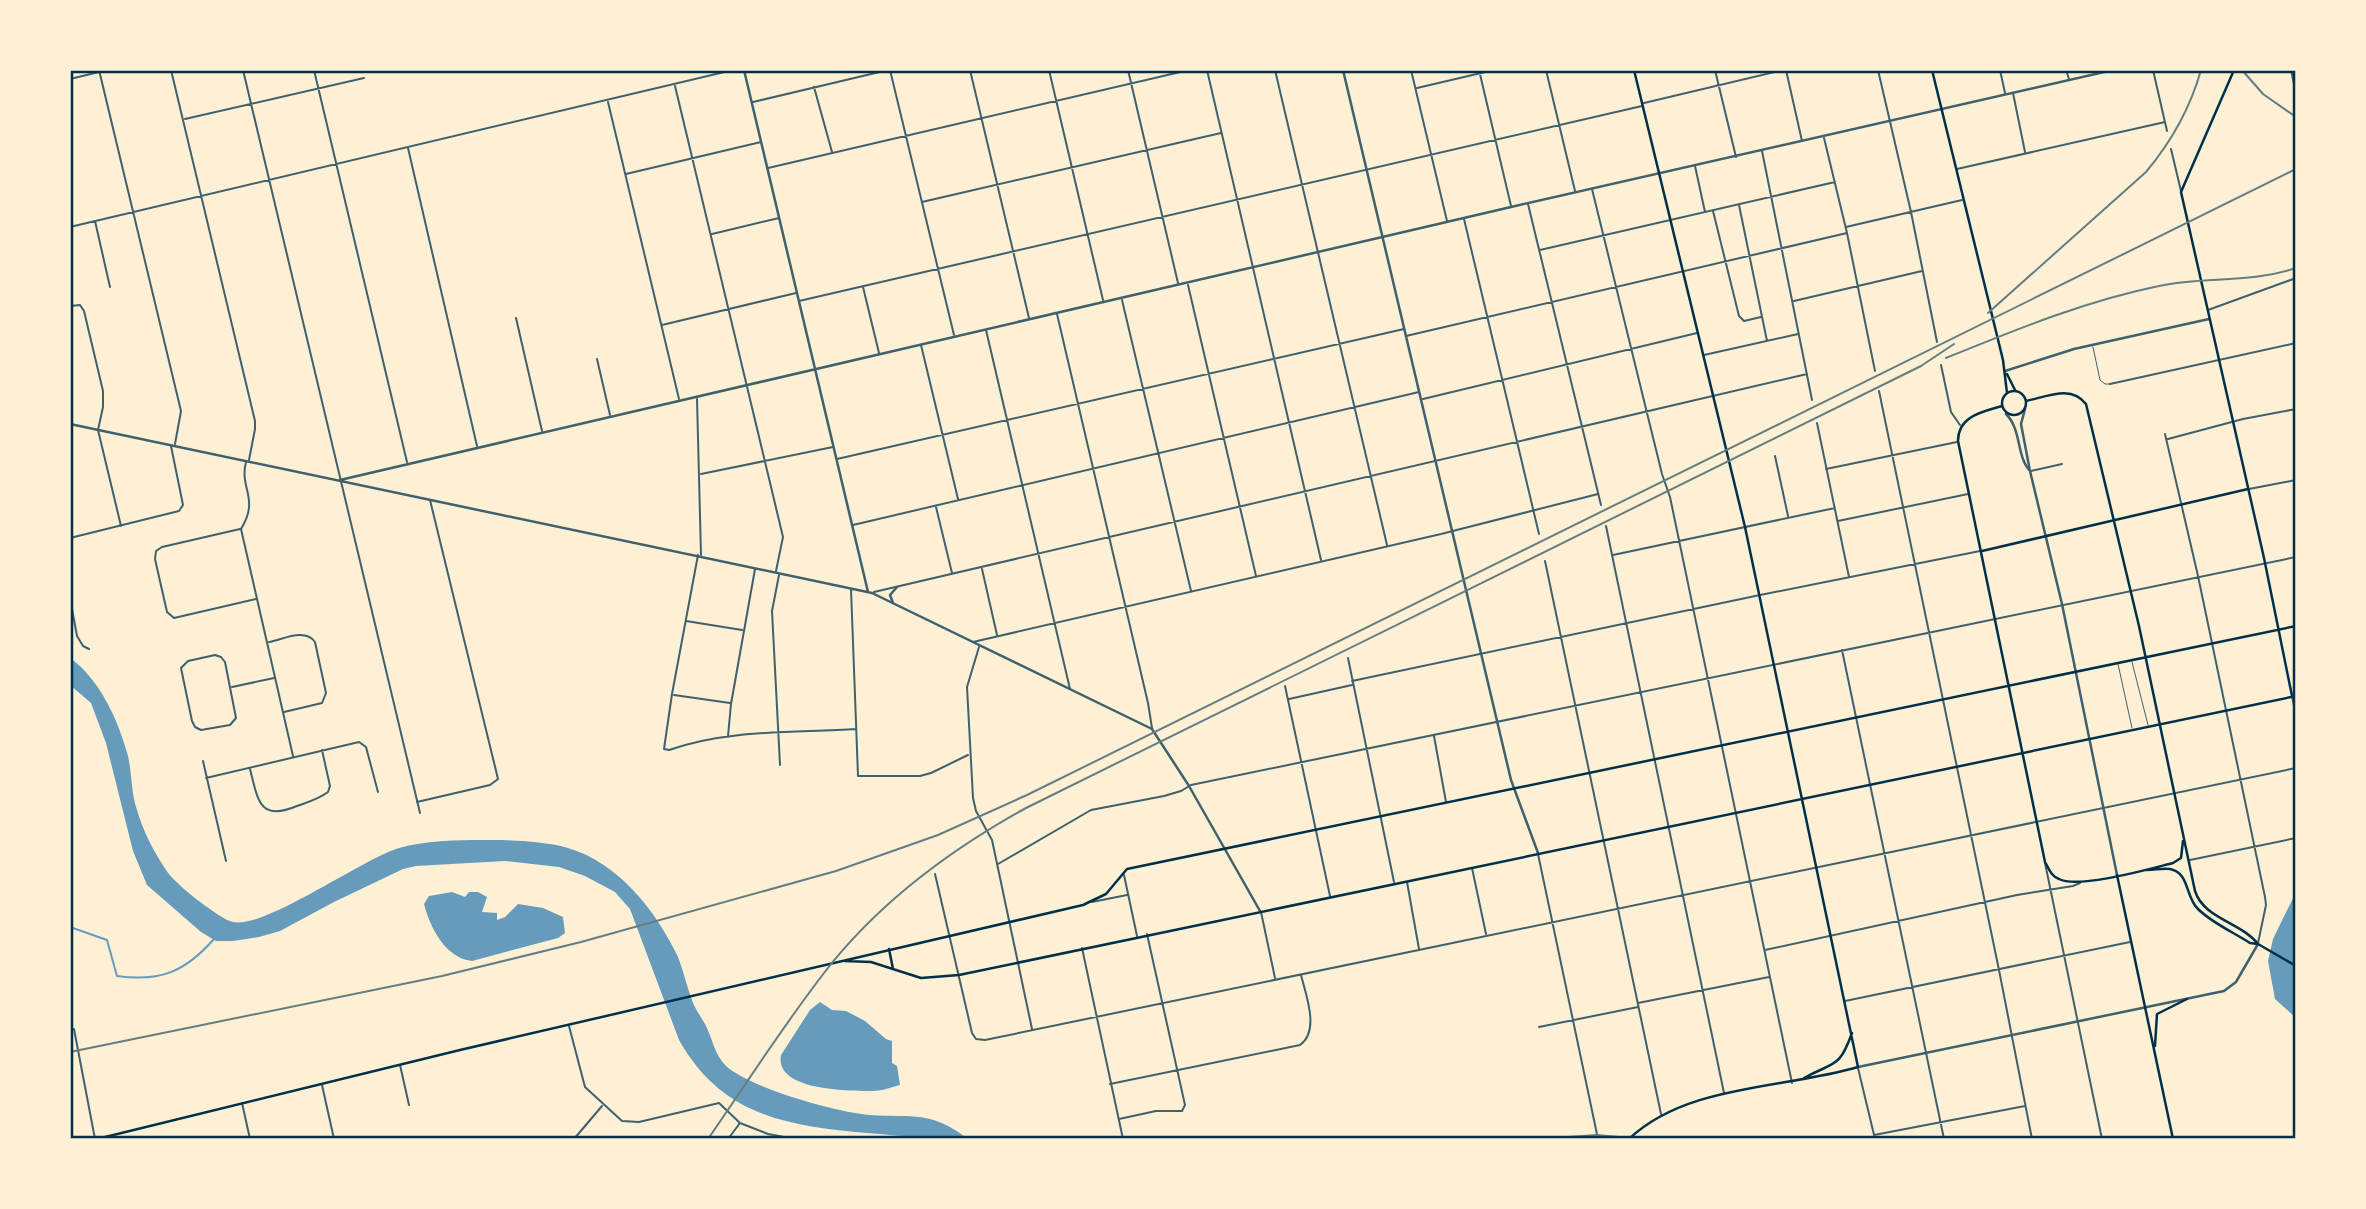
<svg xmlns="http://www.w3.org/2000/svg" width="2366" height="1209" viewBox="0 0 2366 1209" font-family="Georgia,serif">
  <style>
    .water { fill: #669bbc }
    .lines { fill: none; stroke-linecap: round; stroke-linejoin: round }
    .stream { stroke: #669bbc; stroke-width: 2 }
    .service { stroke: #3f606c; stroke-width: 1 }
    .minor { stroke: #3f606c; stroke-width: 2 }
    .tertiary { stroke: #3f606c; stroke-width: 2.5 }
    .secondary { stroke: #003049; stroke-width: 2.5 }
    .rail { stroke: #657d81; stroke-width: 2 }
    .neatline { fill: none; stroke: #003049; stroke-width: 2.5 }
  </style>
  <rect width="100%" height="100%" fill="#fdf0d5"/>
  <!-- water -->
  <path class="water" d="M 70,658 C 100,679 119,722 128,756 C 132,773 131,793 137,810 C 143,831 154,852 166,870 C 175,884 207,908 222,917 C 225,919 229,921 233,922 C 265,929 362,859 399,848 C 430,839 470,840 502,840 C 524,841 547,842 568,848 C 619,863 656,911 678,957 C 684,972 687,988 693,1003 C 696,1010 701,1017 705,1024 C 713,1039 714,1055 727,1067 C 754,1089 835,1112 870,1115 C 914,1118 930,1110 968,1139 C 934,1139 901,1136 867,1133 C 787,1126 722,1116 679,1040 L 630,909 L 615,892 L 585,876 L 559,867 L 505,861 L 416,866 L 403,869 L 334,902 L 280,931 L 259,937 L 233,941 L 216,941 L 201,932 L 147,885 L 133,851 L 106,743 L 91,703 L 70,685 Z
    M 452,892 L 465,897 L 469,892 L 478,892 L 487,897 L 482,912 L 497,913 L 497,920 L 505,917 L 518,904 L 543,908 L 563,917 L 565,933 L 558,938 L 472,961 C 445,958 430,927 424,904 L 429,896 Z
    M 2296,892 L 2296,1018 L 2275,999 L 2268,961 L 2273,939 Z
    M 820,1002 L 832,1010 L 846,1011 L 865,1021 L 886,1039 L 892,1041 L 892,1063 L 897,1066 L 900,1085 C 892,1087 882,1091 873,1091 C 850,1091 774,1091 781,1055 L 810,1010 Z"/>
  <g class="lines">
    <!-- stream -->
    <path class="stream" d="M 70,927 L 107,940 L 117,976 C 160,982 185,972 214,939"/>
    <!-- service -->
    <path class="service" d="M 2093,347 L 2100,380 L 2105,384 L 2110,384
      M 2132,662 L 2148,725
      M 2118,664 L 2132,728"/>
    <!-- minor -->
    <path class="minor" d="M 99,70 L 181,411 L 175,444
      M 171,70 L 255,421 L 255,429 L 249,460
      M 243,70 L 420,813
      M 314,70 L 407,462
      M 890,70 L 954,335
      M 970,70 L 1029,318
      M 1049,70 L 1103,300
      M 1128,70 L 1178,283
      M 1207,70 L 1321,560
      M 1275,70 L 1387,545
      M 1411,70 L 1447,221
      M 1479,70 L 1511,206
      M 1546,70 L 1575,191
      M 1715,70 L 1736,157
      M 1786,70 L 1802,141
      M 1878,70 L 1911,212 L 1937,342
      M 2000,70 L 2005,93
      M 2066,70 L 2069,79
      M 2153,70 L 2167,131
      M 2291,70 L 2296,94
      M 70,79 L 99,72
      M 675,86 L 783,537 L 776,571
      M 814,87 L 832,152
      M 1417,88 L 1494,70
      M 2013,93 L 2025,152
      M 608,102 L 679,399
      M 753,102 L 888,70
      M 1644,103 L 1783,70
      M 185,119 L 364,78
      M 1824,138 L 1847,233 L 1875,371
      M 408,148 L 477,446
      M 2171,149 L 2181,191
      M 1762,151 L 1812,400
      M 1695,166 L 1705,212
      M 768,168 L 1189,70
      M 1957,169 L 2165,122
      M 626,174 L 761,142
      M 1592,189 L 1662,474 L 1670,497 L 1792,1083
      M 922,202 L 1221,133
      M 1528,204 L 1601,505
      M 1739,205 L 1767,341
      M 1713,211 L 1739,316 L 1744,321 L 1761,317
      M 1464,219 L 1539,534
      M 95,221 L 110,287
      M 70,227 L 733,70
      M 1846,227 L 1962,200
      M 712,234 L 779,218
      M 1540,250 L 1835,182
      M 1188,285 L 1256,576
      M 863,287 L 879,353
      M 1122,300 L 1191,591
      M 799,301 L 1642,106
      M 1794,301 L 1922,271
      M 70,306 L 80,305 L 84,311 L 103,391 L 103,407 L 98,430 L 121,526
      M 2208,310 L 2296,278
      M 1057,314 L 1148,703 L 1152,728
      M 516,318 L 542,431
      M 662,325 L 796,293
      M 986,330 L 1070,689
      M 1406,336 L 1847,233
      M 921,345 L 958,499
      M 1704,355 L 1798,334
      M 597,359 L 610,415
      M 1941,365 L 1951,412 L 1960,425
      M 2110,384 L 2296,343
      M 1879,391 L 1999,970 L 2032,1139
      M 697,399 L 701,555
      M 1423,399 L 1697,333
      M 1817,423 L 1849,577
      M 2165,434 L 2198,576 L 2265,897 L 2266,905 L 2258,943
      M 2168,439 L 2243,419 L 2296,409
      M 1775,456 L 1788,516
      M 837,459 L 1404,329
      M 246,462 C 239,489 260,498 241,529 L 293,756
      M 1826,469 L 1957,442
      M 2031,471 L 2062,464
      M 701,474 L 833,447
      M 2249,489 L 2296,480
      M 936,507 L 952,573
      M 1838,521 L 1968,494
      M 853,525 L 1419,392
      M 1606,526 L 1724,1093
      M 240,529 L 162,547 L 156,551 L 155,559 L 167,612 L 174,618 L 256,599
      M 70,538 L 179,511 L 183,505 L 171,446
      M 698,555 L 672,694 L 664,749 L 669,750 C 727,729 795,733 856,729
      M 1613,555 L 1835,508
      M 1545,561 L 1661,1114
      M 982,569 L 997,635
      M 779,575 L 772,611 L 780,765
      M 851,589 L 858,776 L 920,776 L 931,773 L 968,755
      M 874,592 L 1807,374
      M 70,598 L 77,636 L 83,646 L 89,649
      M 686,621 L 742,630
      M 269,642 C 284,639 305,628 315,642 L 326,693 L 322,703 L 284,712
      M 973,642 L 1441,534 L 1598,494
      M 979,647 L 967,687 L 973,798 L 976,811 L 992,840 L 1032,1029
      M 1842,650 L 1944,1139
      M 215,655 L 221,657 L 225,662 L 236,718 L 230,725 L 201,730 L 195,727 L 192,721 L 181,668 L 188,661 Z
      M 1348,658 L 1394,882
      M 1352,681 L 1760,595 L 1980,551
      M 1285,686 L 1330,896
      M 232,687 L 274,678
      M 674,695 L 730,703
      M 2292,697 L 2296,714
      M 1289,699 L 1352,685
      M 728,736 L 731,704 L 755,569
      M 1434,736 L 1446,802
      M 203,761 L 226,861
      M 250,769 C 258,800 259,822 297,806 C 308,802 319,799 328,792 L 330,786 L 322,750
      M 206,778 L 359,742 L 366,747 L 378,792
      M 417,802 L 490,785 L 498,779 L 430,500
      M 1538,854 L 1598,1139
      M 2190,860 L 2296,838
      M 2045,863 L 2102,1139
      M 998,864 L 1091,810 L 1164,796 L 1181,791 L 1191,785 L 2296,557
      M 1472,868 L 1486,934
      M 935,874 L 972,1033 L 976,1039 L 985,1040 L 2296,768
      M 1124,875 L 1137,936
      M 1407,882 L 1419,949
      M 1092,902 L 1127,895
      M 1261,912 L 1275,978
      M 1082,948 L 1123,1139
      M 1765,950 L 2017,895 L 2073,886 L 2080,883
      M 1845,1001 L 2130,942
      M 1638,1003 L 1769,977
      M 569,1026 L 585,1087 L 622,1121 L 639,1122 L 719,1103 L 740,1123 L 768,1134 L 795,1139
      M 1539,1027 L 1638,1007
      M 74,1029 L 95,1139
      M 400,1065 L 409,1105
      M 1858,1068 L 1875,1139
      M 1110,1084 L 1300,1045 C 1320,1031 1306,995 1301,975
      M 322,1085 L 334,1139
      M 242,1103 L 250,1139
      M 1119,1119 L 1156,1111 L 1182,1111 L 1185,1105 L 1147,934
      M 1874,1135 L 2025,1106
      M 574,1139 L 602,1106
      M 728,1139 L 740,1123"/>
    <!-- tertiary -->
    <path class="tertiary" d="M 744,70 L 868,592
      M 1343,70 L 1511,780 L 1538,853
      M 2005,371 L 2074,349 L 2209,319
      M 2025,409 L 2021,424 L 2030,471 L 2062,604 L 2117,875
      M 2006,414 C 2022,430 2016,456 2030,471
      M 70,424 L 872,593 L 1152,729 L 1189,786 L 1260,911
      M 340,480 L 1511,207 L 2113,70
      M 893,603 L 890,595 L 897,587
      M 1858,1067 L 2224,991 L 2236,982 L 2258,944"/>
    <!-- secondary -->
    <path class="secondary" d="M 1932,70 L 2003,360 L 2007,393
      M 2234,70 L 2181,192 L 2264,558 L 2292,696
      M 2007,374 L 2015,390
      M2002 403a12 12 0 1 1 24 0a12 12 0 1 1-24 0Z
      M 2026,401 C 2046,397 2071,384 2086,404 L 2139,626 L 2195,891 C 2204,919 2241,922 2258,944
      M 2002,406 C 1982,412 1958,416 1958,441 L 2045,862 C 2049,869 2051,876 2059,879 C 2079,889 2149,869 2173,863 L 2181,858 L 2183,841
      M 1982,551 L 2248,489
      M 2147,870 C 2155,870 2163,868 2170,869 C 2190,873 2185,897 2198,909 C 2212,923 2233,932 2250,943 L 2258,944 L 2296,966
      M 2117,875 L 2173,1139
      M 889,949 L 893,969
      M 845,961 L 871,962 L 921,978 L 959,975 L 2296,696
      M 2155,1046 L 2157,1014 L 2187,999
      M 1804,1078 C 1835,1061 1839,1069 1852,1033
      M 97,1139 L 460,1050 L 1083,905 L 1106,894 L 1127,869 L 2296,626
      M 1629,1139 C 1687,1084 1784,1089 1858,1067 L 1745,527 L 1634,70"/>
    <!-- rail -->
    <path class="rail" d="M 2242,70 L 2263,94 L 2296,117
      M 1988,313 L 2146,172 C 2172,141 2190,109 2201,70
      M 1946,358 C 2015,330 2085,301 2159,286 C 2206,276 2248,284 2296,268
      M 70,1052 L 442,976 L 581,942 L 836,871 L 938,835 L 1027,795 L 2296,169
      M 708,1139 C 746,1084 783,1026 824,973 C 878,903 950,850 1026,808 L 1921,366 L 1954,344
      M 1540,1139 L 1597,1135 L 1640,1139"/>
  </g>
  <!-- border -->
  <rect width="2366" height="1209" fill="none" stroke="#fdf0d5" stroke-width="144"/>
  <rect x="72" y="72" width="2222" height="1065" class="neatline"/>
</svg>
